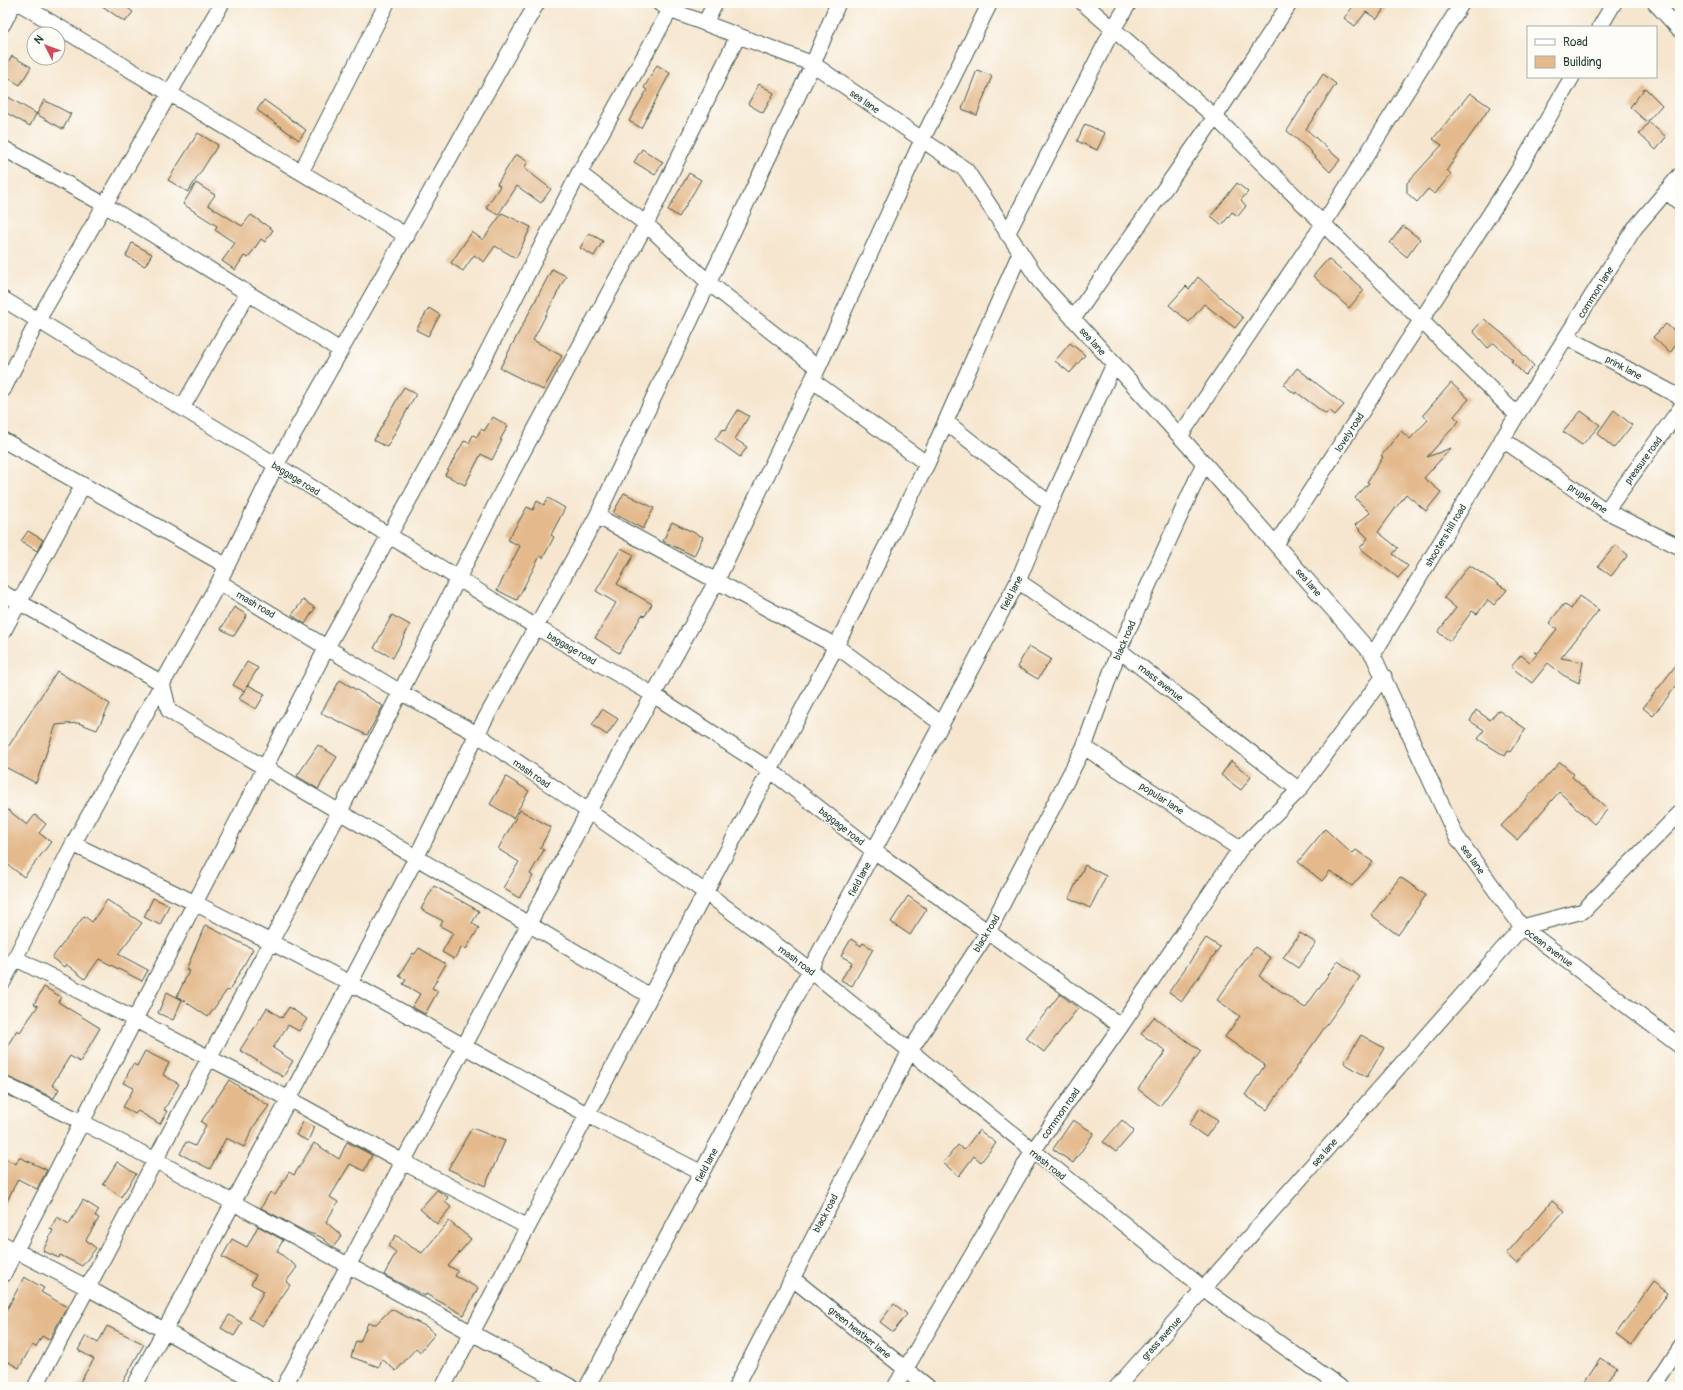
<svg xmlns="http://www.w3.org/2000/svg" width="1683" height="1390" viewBox="0 0 1683 1390" font-family="Pangolin,sans-serif">
  <style>
    .building { fill: #e4ba8d }
    .lines { fill: none; stroke-linecap: round; stroke-linejoin: round }
    .street-casing { stroke: #3f564b; stroke-width: 17 }
    .street { stroke: #fff; stroke-width: 15 }
    .labels { text-anchor: middle; stroke-width: 3; stroke-linejoin: round; paint-order: stroke }
    .street-label { font-size: 10px; fill: #1f3d34; stroke: #fdfcf7 }
  </style>
  <rect width="100%" height="100%" fill="#fdfcf7"/>
  <filter id="ink" filterUnits="userSpaceOnUse"><feTurbulence type="fractalNoise" baseFrequency=".025" numOctaves="2"/><feDisplacementMap in="SourceGraphic" scale="8" xChannelSelector="R" yChannelSelector="G"/><feConvolveMatrix kernelMatrix="1 2 1 2 8 2 1 2 1" color-interpolation-filters="sRGB"/></filter>
  <filter id="wash" filterUnits="userSpaceOnUse"><feTurbulence type="fractalNoise" baseFrequency=".012" numOctaves="4" result="noise"/><feDisplacementMap in="SourceGraphic" scale="16" xChannelSelector="R" yChannelSelector="G"/><feGaussianBlur stdDeviation="0.9" result="paint"/><feColorMatrix in="noise" values="0 0 0 0 0 0 0 0 0 0 0 0 0 0 0 0 0 1.4 0 .05"/><feComposite in="paint" operator="in"/></filter>
  <g filter="url(#wash)">
    <rect width="100%" height="100%" fill="#f6e6cf"/>
    <g id="blocks">
      <!-- building -->
      <path class="building" d="M 98,3 L 121,3 L 133,12 L 125,22 Z
        M 1354,3 L 1388,3 L 1377,19 L 1366,12 L 1355,26 L 1344,18 L 1355,4 Z
        M 12,56 L 31,67 L 20,85 L 3,75 L 3,71 Z
        M 657,65 L 670,73 L 641,128 L 629,121 L 647,90 L 644,88 Z
        M 977,70 L 992,76 L 977,115 L 962,109 Z
        M 1323,74 L 1336,84 L 1306,129 L 1340,160 L 1330,172 L 1311,153 L 1312,152 L 1287,131 Z
        M 759,84 L 774,93 L 763,113 L 748,104 Z
        M 1645,88 L 1662,105 L 1647,122 L 1630,107 Z
        M 1470,93 L 1490,107 L 1447,170 L 1451,174 L 1435,194 L 1428,189 L 1417,202 L 1407,193 L 1407,183 L 1442,145 L 1433,139 Z
        M 3,94 L 37,114 L 44,100 L 71,114 L 63,129 L 36,114 L 30,126 L 3,111 Z
        M 264,100 L 306,130 L 299,140 L 257,110 Z
        M 1649,122 L 1666,137 L 1656,150 L 1639,134 Z
        M 1085,124 L 1105,133 L 1097,150 L 1077,141 Z
        M 198,133 L 218,145 L 188,192 L 168,180 Z
        M 642,149 L 663,162 L 655,175 L 634,162 Z
        M 516,154 L 528,162 L 524,168 L 551,189 L 541,203 L 517,186 L 498,215 L 486,208 L 500,186 L 497,184 Z
        M 689,173 L 701,180 L 679,217 L 668,210 Z
        M 196,183 L 215,195 L 208,205 L 242,226 L 251,215 L 273,230 L 265,242 L 261,239 L 248,258 L 244,256 L 235,270 L 222,261 L 235,243 L 215,230 L 217,226 L 183,204 Z
        M 1237,183 L 1248,192 L 1241,200 L 1246,206 L 1238,216 L 1232,212 L 1222,225 L 1211,216 Z
        M 502,213 L 531,227 L 516,258 L 495,246 L 484,262 L 474,255 L 463,271 L 451,263 L 472,232 L 483,240 Z
        M 1403,226 L 1420,239 L 1407,257 L 1390,243 Z
        M 589,233 L 603,241 L 594,256 L 580,248 Z
        M 132,243 L 152,254 L 145,266 L 126,256 Z
        M 1328,259 L 1364,290 L 1349,308 L 1313,276 Z
        M 552,269 L 566,276 L 533,340 L 562,356 L 543,390 L 500,368 Z
        M 1198,277 L 1243,318 L 1235,328 L 1204,304 L 1189,322 L 1169,305 L 1186,286 L 1189,289 Z
        M 429,308 L 440,315 L 428,336 L 416,330 Z
        M 1484,319 L 1509,339 L 1534,366 L 1525,375 L 1511,361 L 1513,360 L 1494,343 L 1488,348 L 1473,331 Z
        M 1666,324 L 1680,336 L 1680,339 L 1670,353 L 1653,337 Z
        M 1070,343 L 1085,355 L 1070,373 L 1055,361 Z
        M 1297,368 L 1344,405 L 1335,415 L 1329,410 L 1326,414 L 1296,392 L 1295,394 L 1284,385 Z
        M 1451,383 L 1469,399 L 1454,416 L 1459,421 L 1427,457 L 1451,448 L 1424,478 L 1441,492 L 1426,511 L 1406,494 L 1378,532 L 1398,548 L 1393,554 L 1408,566 L 1398,578 L 1360,548 L 1368,538 L 1355,525 L 1370,513 L 1355,498 L 1369,483 L 1367,482 L 1383,457 L 1381,456 L 1401,431 L 1410,439 L 1428,420 L 1423,415 Z
        M 404,387 L 416,394 L 387,447 L 374,440 Z
        M 738,410 L 749,416 L 735,439 L 747,447 L 740,457 L 715,439 L 723,429 L 725,431 Z
        M 1614,410 L 1632,425 L 1614,448 L 1597,434 Z
        M 1581,411 L 1600,425 L 1582,445 L 1563,432 Z
        M 493,417 L 508,426 L 500,440 L 502,440 L 492,460 L 481,454 L 465,485 L 445,475 L 464,441 L 469,443 L 473,435 L 477,437 L 481,429 L 484,431 Z
        M 624,493 L 654,508 L 643,529 L 613,513 Z
        M 548,498 L 565,508 L 551,535 L 554,537 L 543,558 L 540,556 L 517,600 L 497,590 L 520,546 L 508,540 L 527,507 L 533,510 L 537,501 L 544,505 Z
        M 672,522 L 703,537 L 694,556 L 663,541 Z
        M 28,531 L 43,540 L 37,551 L 21,541 Z
        M 1616,545 L 1628,555 L 1611,576 L 1598,566 Z
        M 621,548 L 634,555 L 617,584 L 652,604 L 645,616 L 642,615 L 619,653 L 595,638 L 616,603 L 596,591 Z
        M 1469,565 L 1507,590 L 1494,605 L 1488,600 L 1477,614 L 1472,611 L 1450,641 L 1438,632 L 1456,608 L 1444,598 Z
        M 1579,596 L 1599,610 L 1561,658 L 1583,662 L 1579,683 L 1563,675 L 1548,663 L 1532,683 L 1511,667 L 1521,655 L 1530,662 L 1537,654 L 1534,652 L 1538,653 L 1557,629 L 1549,623 L 1564,604 L 1571,609 Z
        M 303,600 L 315,608 L 305,624 L 292,615 Z
        M 234,607 L 247,615 L 234,636 L 221,629 Z
        M 392,615 L 410,625 L 393,658 L 374,648 Z
        M 1029,646 L 1051,659 L 1038,679 L 1017,667 Z
        M 1680,660 L 1680,681 L 1653,716 L 1643,708 Z
        M 247,662 L 258,668 L 244,691 L 233,685 Z
        M 57,671 L 110,704 L 97,730 L 78,723 L 56,725 L 36,783 L 3,766 L 3,755 Z
        M 340,680 L 383,706 L 367,735 L 321,713 Z
        M 248,685 L 265,694 L 256,709 L 239,699 Z
        M 602,709 L 618,719 L 607,735 L 592,725 Z
        M 1476,710 L 1490,720 L 1498,710 L 1526,729 L 1510,752 L 1508,751 L 1505,756 L 1478,739 L 1484,730 L 1470,721 Z
        M 318,745 L 337,757 L 318,789 L 297,776 Z
        M 1231,761 L 1251,777 L 1241,790 L 1221,775 Z
        M 1560,762 L 1574,774 L 1572,777 L 1608,809 L 1594,824 L 1559,792 L 1517,840 L 1501,826 Z
        M 506,777 L 529,791 L 513,818 L 490,804 Z
        M 3,806 L 27,825 L 35,815 L 46,824 L 39,833 L 51,842 L 24,877 L 3,861 Z
        M 520,810 L 551,827 L 540,848 L 544,850 L 530,874 L 533,876 L 519,898 L 503,888 L 519,862 L 498,849 Z
        M 1325,829 L 1352,854 L 1356,850 L 1373,862 L 1352,886 L 1330,871 L 1322,881 L 1298,862 Z
        M 1085,865 L 1106,876 L 1090,908 L 1069,898 Z
        M 1400,877 L 1426,895 L 1398,935 L 1371,915 Z
        M 434,886 L 479,911 L 472,923 L 479,928 L 466,949 L 462,947 L 454,959 L 442,952 L 453,933 L 440,926 L 443,921 L 421,909 Z
        M 908,896 L 927,909 L 910,935 L 891,922 Z
        M 153,898 L 169,905 L 160,925 L 144,917 Z
        M 107,900 L 142,923 L 118,954 L 148,970 L 142,981 L 99,959 L 85,979 L 66,964 L 64,967 L 52,958 L 84,916 L 92,922 Z
        M 205,925 L 253,949 L 229,991 L 227,990 L 208,1017 L 177,996 L 189,971 L 186,970 Z
        M 1300,933 L 1316,943 L 1298,968 L 1283,958 Z
        M 1206,938 L 1220,947 L 1182,1001 L 1169,992 Z
        M 851,939 L 861,946 L 863,943 L 873,949 L 852,986 L 841,980 L 852,962 L 841,956 Z
        M 1255,947 L 1271,958 L 1259,976 L 1305,1008 L 1338,961 L 1360,977 L 1267,1110 L 1245,1095 L 1265,1065 L 1225,1037 L 1240,1016 L 1217,1000 Z
        M 419,948 L 446,964 L 432,988 L 438,991 L 425,1014 L 412,1007 L 420,994 L 403,984 L 406,980 L 399,976 L 413,953 L 415,954 Z
        M 44,987 L 61,997 L 58,1002 L 100,1028 L 80,1062 L 70,1056 L 52,1085 L 59,1089 L 54,1098 L 3,1075 L 3,1053 L 17,1030 L 20,1032 L 38,1006 L 34,1004 Z
        M 167,992 L 182,1000 L 173,1020 L 158,1013 Z
        M 1060,994 L 1078,1008 L 1044,1052 L 1026,1038 Z
        M 289,1007 L 307,1019 L 299,1031 L 288,1025 L 273,1048 L 293,1061 L 283,1077 L 240,1050 L 267,1008 L 282,1018 Z
        M 1154,1017 L 1201,1051 L 1160,1106 L 1138,1089 L 1166,1051 L 1141,1034 Z
        M 1361,1035 L 1384,1048 L 1367,1077 L 1344,1063 Z
        M 145,1051 L 169,1063 L 163,1075 L 179,1084 L 164,1110 L 167,1111 L 160,1124 L 138,1111 L 135,1114 L 123,1107 L 134,1088 L 123,1083 L 133,1064 L 137,1066 Z
        M 229,1080 L 269,1106 L 254,1126 L 244,1147 L 226,1138 L 210,1169 L 180,1154 L 186,1142 L 195,1146 L 206,1125 L 201,1122 Z
        M 1200,1108 L 1218,1120 L 1206,1137 L 1189,1125 Z
        M 1073,1120 L 1094,1133 L 1073,1163 L 1053,1149 Z
        M 1122,1120 L 1134,1131 L 1116,1152 L 1103,1142 Z
        M 303,1122 L 314,1127 L 308,1141 L 296,1135 Z
        M 472,1128 L 505,1141 L 485,1186 L 448,1169 Z
        M 979,1130 L 996,1143 L 981,1162 L 974,1156 L 959,1176 L 943,1163 L 958,1145 L 964,1150 Z
        M 347,1142 L 372,1155 L 364,1171 L 350,1164 L 330,1197 L 338,1202 L 326,1222 L 342,1236 L 333,1247 L 321,1237 L 306,1232 L 261,1208 L 270,1192 L 275,1195 L 289,1172 L 294,1175 L 314,1143 L 339,1159 Z
        M 19,1157 L 47,1170 L 37,1189 L 18,1179 L 3,1209 L 3,1158 L 16,1164 Z
        M 117,1162 L 136,1174 L 121,1197 L 103,1184 Z
        M 437,1190 L 448,1197 L 445,1202 L 451,1207 L 437,1224 L 420,1209 Z
        M 83,1200 L 99,1210 L 95,1216 L 99,1218 L 86,1240 L 96,1248 L 82,1266 L 60,1255 L 59,1258 L 43,1251 L 53,1230 L 50,1229 L 57,1217 L 69,1224 Z
        M 1552,1201 L 1564,1211 L 1517,1264 L 1506,1254 Z
        M 449,1221 L 471,1239 L 448,1266 L 458,1271 L 455,1276 L 478,1288 L 464,1315 L 426,1294 L 425,1296 L 384,1275 L 396,1252 L 388,1246 L 396,1235 L 408,1245 L 422,1253 Z
        M 258,1226 L 283,1240 L 277,1251 L 297,1267 L 286,1282 L 290,1285 L 262,1326 L 249,1318 L 264,1291 L 251,1284 L 256,1275 L 222,1257 L 232,1239 L 247,1247 Z
        M 24,1277 L 44,1288 L 41,1292 L 67,1307 L 49,1340 L 42,1336 L 36,1347 L 32,1345 L 19,1368 L 3,1359 L 3,1317 Z
        M 1653,1282 L 1668,1293 L 1631,1345 L 1616,1334 Z
        M 894,1304 L 907,1314 L 893,1332 L 880,1322 Z
        M 391,1309 L 427,1327 L 435,1334 L 420,1352 L 416,1348 L 396,1371 L 382,1359 L 379,1367 L 351,1357 L 356,1341 L 360,1342 L 368,1323 L 376,1324 Z
        M 229,1315 L 242,1323 L 234,1336 L 221,1328 Z
        M 107,1326 L 144,1344 L 120,1387 L 77,1387 L 94,1359 L 78,1350 L 86,1336 L 98,1343 Z
        M 1600,1358 L 1617,1369 L 1604,1387 L 1581,1387 Z"/>
    </g>
  </g>
  <g filter="url(#ink)">
    <use href="#blocks" fill-opacity="0" stroke="#3f564b" stroke-width="1"/>
    <g class="lines">
      <defs>
        <path id="street" d="M 19,3 L 407,236
          M 659,3 L 670,10 L 813,64 L 966,170 L 1040,282 L 1204,463 L 1373,655 L 1456,836 L 1522,927 L 1117,1387
          M 1083,3 L 1215,117 L 1517,415
          M 1655,3 L 1680,30
          M 705,23 L 715,3
          M 3,24 L 14,3
          M 1600,27 L 1614,3
          M 3,148 L 105,205 L 340,350
          M 301,172 L 387,3
          M 579,173 L 646,224 L 709,283 L 818,368
          M 1666,191 L 1680,203
          M 1007,234 L 1113,29 L 1129,3
          M 3,299 L 276,465 L 536,627 L 652,694 L 770,770 L 874,851 L 1121,1026
          M 1073,319 L 1215,117 L 1290,3
          M 1567,337 L 1680,397
          M 812,380 L 927,464
          M 3,390 L 38,320 L 222,3
          M 182,408 L 248,293
          M 946,422 L 1050,504
          M 1180,436 L 1324,223 L 1462,3
          M 1502,439 L 1606,511 L 1680,547
          M 3,440 L 227,566
          M 1606,511 L 1680,409
          M 597,516 L 836,646 L 942,724
          M 1276,544 L 1516,174 L 1572,77
          M 1018,581 L 1119,650 L 1299,790
          M 219,582 L 400,692 L 477,734 L 705,892 L 810,970 L 1204,1289 L 1340,1387
          M 3,593 L 162,683 L 169,711 L 650,996
          M 3,632 L 83,485
          M 1373,655 L 1517,415 L 1634,229 L 1680,175
          M 1084,747 L 1240,849
          M 1680,813 L 1583,911 L 1522,927 L 1680,1046
          M 73,844 L 195,903 L 350,983 L 588,1115 L 702,1173
          M 15,958 L 289,1099 L 403,1162 L 528,1227
          M 3,982 L 73,844 L 219,582 L 276,465 L 537,3
          M 3,1084 L 82,1122 L 155,1160 L 571,1387
          M 3,1244 L 88,1288 L 266,1387
          M 3,1275 L 327,647 L 440,444 L 579,173 L 670,10
          M 792,1278 L 928,1387
          M 35,1387 L 339,813 L 512,472 L 646,224 L 738,36
          M 134,1387 L 289,1099 L 416,858 L 477,734 L 597,516 L 813,64 L 838,3
          M 284,1387 L 588,812 L 716,582 L 818,368 L 922,140 L 990,3
          M 443,1387 L 836,646 L 927,464 L 1020,253
          M 587,1387 L 1018,581 L 1050,504 L 1114,364
          M 736,1387 L 910,1051 L 988,932 L 1084,747 L 1119,650 L 1204,463
          M 895,1387 L 1033,1151 L 1121,1026 L 1240,849 L 1299,790 L 1384,676
          M 1653,1387 L 1680,1346"/>
      </defs>
      <!-- street casing -->
      <use href="#street" class="street-casing"/>
      <!-- street -->
      <use href="#street" class="street"/>
    </g>
  </g>
  <g class="labels">
    <!-- street labels -->
    <g class="street-label">
      <text transform="translate(865 101) rotate(35)" y="4">sea lane</text>
      <text transform="translate(1595 292) rotate(-58)" y="4">common lane</text>
      <text transform="translate(1093 341) rotate(48)" y="4">sea lane</text>
      <text transform="translate(1624 367) rotate(28)" y="4">prink lane</text>
      <text transform="translate(1349 432) rotate(-57)" y="4">lovely road</text>
      <text transform="translate(1643 460) rotate(-54)" y="4">preasure road</text>
      <text transform="translate(296 478) rotate(32)" y="4">baggage road</text>
      <text transform="translate(1588 498) rotate(34)" y="4">pruple lane</text>
      <text transform="translate(1445 535) rotate(-59)" y="4">shooters hill road</text>
      <text transform="translate(1309 582) rotate(49)" y="4">sea lane</text>
      <text transform="translate(1011 593) rotate(-63)" y="4">field lane</text>
      <text transform="translate(256 604) rotate(31)" y="4">mash road</text>
      <text transform="translate(1124 640) rotate(-67)" y="4">black road</text>
      <text transform="translate(572 648) rotate(30)" y="4">baggage road</text>
      <text transform="translate(1161 682) rotate(38)" y="4">mass avenue</text>
      <text transform="translate(532 773) rotate(35)" y="4">mash road</text>
      <text transform="translate(1162 798) rotate(33)" y="4">popular lane</text>
      <text transform="translate(842 826) rotate(38)" y="4">baggage road</text>
      <text transform="translate(1473 859) rotate(54)" y="4">sea lane</text>
      <text transform="translate(859 879) rotate(-62)" y="4">field lane</text>
      <text transform="translate(986 933) rotate(-59)" y="4">black road</text>
      <text transform="translate(1549 947) rotate(37)" y="4">ocean avenue</text>
      <text transform="translate(797 960) rotate(37)" y="4">mash road</text>
      <text transform="translate(1060 1113) rotate(-55)" y="4">common road</text>
      <text transform="translate(1324 1152) rotate(-49)" y="4">sea lane</text>
      <text transform="translate(1048 1164) rotate(39)" y="4">mash road</text>
      <text transform="translate(706 1165) rotate(-62)" y="4">field lane</text>
      <text transform="translate(825 1213) rotate(-62)" y="4">black road</text>
      <text transform="translate(860 1332) rotate(39)" y="4">green heather lane</text>
      <text transform="translate(1161 1338) rotate(-48)" y="4">grass avenue</text>
    </g>
  </g>
  <!-- margin -->
  <rect width="1683" height="1390" fill="none" stroke="#fdfcf7" stroke-width="16"/>
  <!-- legend -->
  <rect x="1527" y="26" width="130" height="52" fill="#fdfcf7" stroke="#a4b0a9"/>
  <rect x="1535" y="39" width="20" height="6" fill="#ffffff" stroke="#a4b0a9"/>
  <text x="1563" y="46" font-size="12" fill="#1f3d34">Road</text>
  <rect x="1535" y="56" width="20" height="12" fill="#e4ba8d" stroke="#a4b0a9"/>
  <text x="1563" y="66" font-size="12" fill="#1f3d34">Building</text>
  <!-- north arrow -->
  <g transform="translate(46 46) rotate(312)"><circle r="19" fill="#fdfcf7" stroke="#a4b0a9"/>
  <path d="M0-3L7 15L0 10L-7 15Z" fill="#d1495b"/>
  <text y="-6" font-size="11" font-weight="bold" text-anchor="middle" fill="#1f3d34">N</text>
  </g>
</svg>
